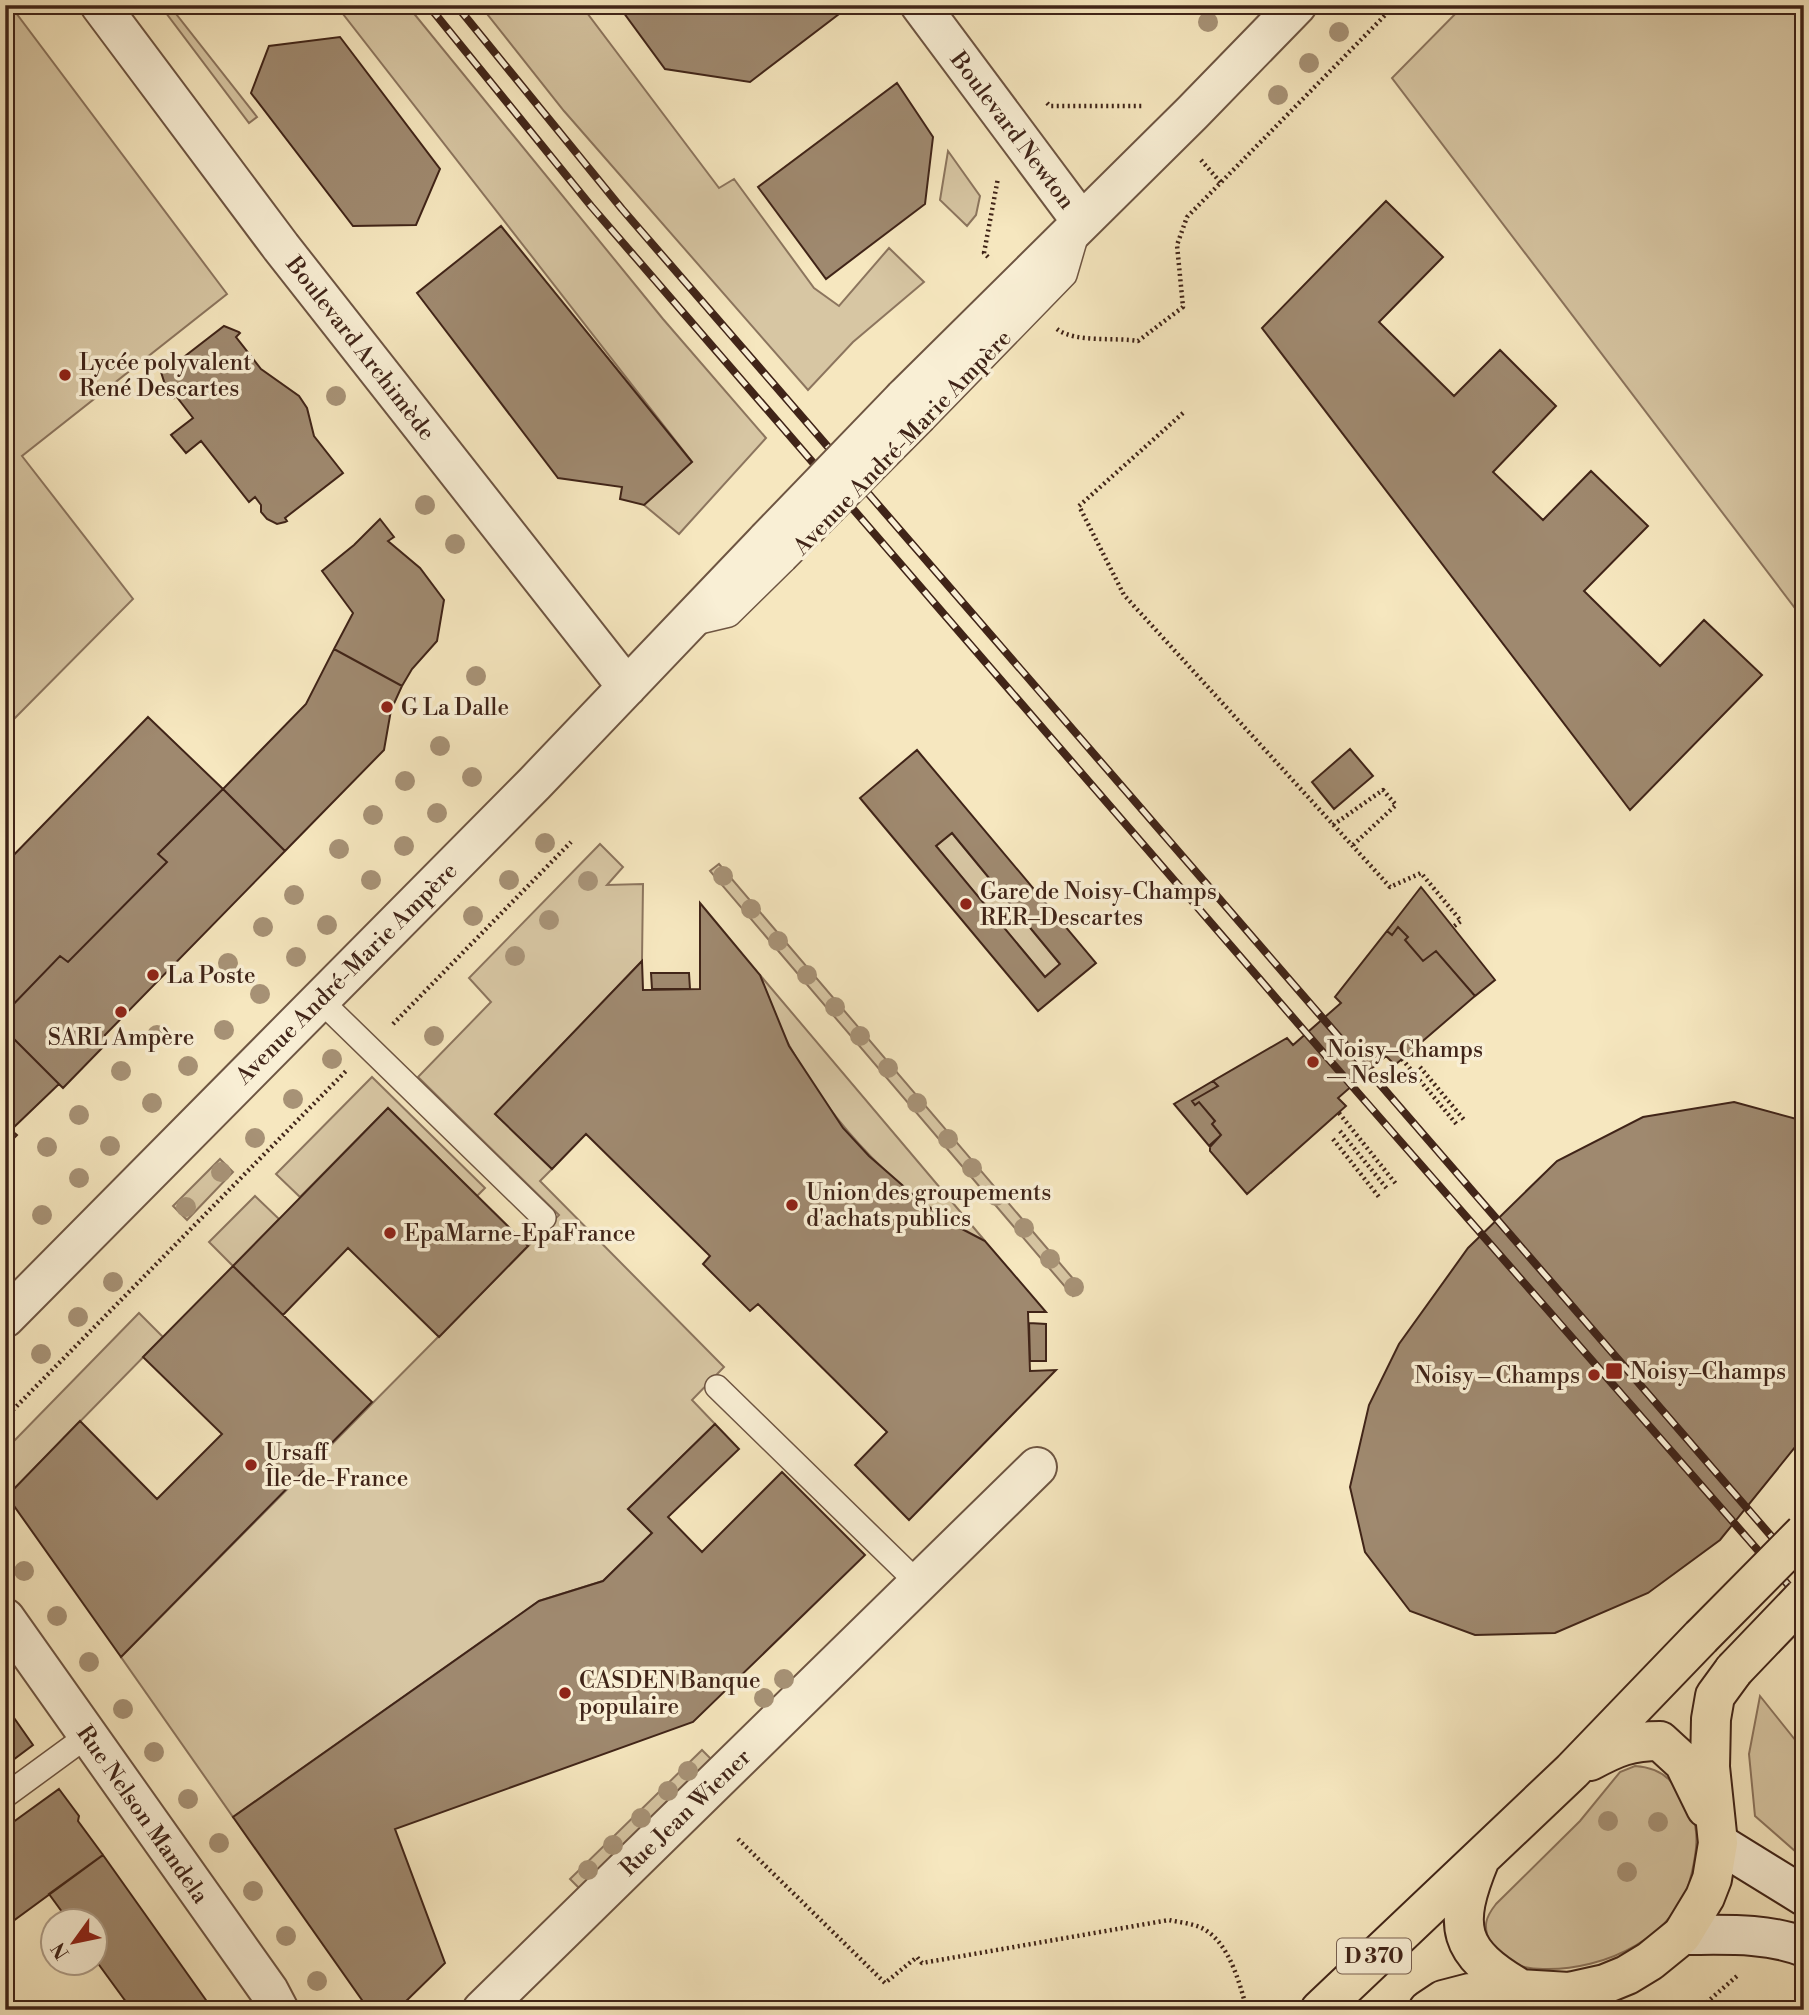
<svg xmlns="http://www.w3.org/2000/svg" width="1809" height="2015" viewBox="0 0 1809 2015" font-family="'Libre Bodoni',serif">
  <style>
    .green { fill: #d7c6a3; stroke: #8c755e; stroke-width: 2 }
    .building { fill: #9f896f; stroke: #402418; stroke-width: 2; fill-rule: evenodd }
    .lines { fill: none; stroke-linecap: round; stroke-linejoin: round }
    .lane-casing { stroke: #6e5542; stroke-width: 26 }
    .street-casing { stroke: #6e5542; stroke-width: 42 }
    .secondary-casing { stroke: #402418; stroke-width: 42 }
    .primary-casing { stroke: #402418; stroke-width: 42 }
    .path { stroke: #402418; stroke-width: 4.5; stroke-dasharray: 2 3.5; stroke-linecap: butt }
    .lane { stroke: #f9efd5; stroke-width: 23 }
    .street { stroke: #f9efd5; stroke-width: 38 }
    .secondary { stroke: #f9efd5; stroke-width: 38 }
    .primary { stroke: #f6e7bf; stroke-width: 38 }
    .rail-casing { stroke: #402418; stroke-width: 8 }
    .rail { stroke: #f9efd5; stroke-width: 5; stroke-dasharray: 16; stroke-linecap: butt }
    .lane-bridge-casing { stroke: #6e5542; stroke-width: 26; stroke-linecap: butt }
    .street-bridge-casing { stroke: #6e5542; stroke-width: 42; stroke-linecap: butt }
    .primary-bridge-casing { stroke: #402418; stroke-width: 42; stroke-linecap: butt }
    .lane-bridge { stroke: #f9efd5; stroke-width: 23 }
    .street-bridge { stroke: #f9efd5; stroke-width: 38 }
    .primary-bridge { stroke: #f6e7bf; stroke-width: 38 }
    .tree { fill: #a79276 }
    .poi-dot { fill: #8f2418; stroke: #f9efd5; stroke-width: 2.5 }
    .labels { text-anchor: middle; stroke-width: 7; stroke-linejoin: round; paint-order: stroke }
    .shield { fill: #f9efd5; stroke: #786151; stroke-width: 2 }
    .shield-label { font-size: 21px; font-weight: bold; fill: #402418 }
    .street-label { font-size: 23px; fill: #402418; stroke: #f9efd5 }
    .poi-label { font-size: 23px; fill: #402418; stroke: #f9efd5; text-anchor: start }
  </style>
  <rect width="100%" height="100%" fill="#f6e7bf"/>
  <filter id="stains"><feTurbulence type="fractalNoise" baseFrequency=".00286" numOctaves="4"/><feColorMatrix values="0 0 0 0 .2 0 0 0 0 .09 0 0 0 0 .02 0 0 0 .5 -.17"/></filter>
  <radialGradient id="worn" r=".72"><stop offset=".6" stop-color="#630" stop-opacity="0"/><stop offset="1" stop-color="#630" stop-opacity=".3"/></radialGradient>
  <!-- green -->
  <path class="green" d="M 5,5 L 10,5 L 227,294 L 22,456 L 133,599 L 5,728 Z
    M 160,5 L 169,5 L 257,117 L 249,123 Z
    M 336,5 L 407,5 L 663,319 L 766,438 L 679,534 L 644,505 L 692,462 Z
    M 480,5 L 581,5 L 719,188 L 734,179 L 814,288 L 839,306 L 889,248 L 924,282 L 853,342 L 808,390 L 564,111 Z
    M 1464,5 L 1804,5 L 1804,620 L 1392,78 Z
    M 948,151 L 980,196 L 976,215 L 967,226 L 940,200 Z
    M 952,833 L 1060,964 L 1045,977 L 936,846 Z
    M 600,844 L 623,867 L 607,885 L 643,884 L 642,961 L 495,1114 L 552,1169 L 540,1181 L 724,1367 L 692,1400 L 715,1424 L 628,1509 L 652,1533 L 603,1581 L 539,1601 L 233,1817 L 121,1657 L 559,1215 L 418,1077 L 491,1002 L 469,978 Z
    M 719,864 L 1081,1288 L 1073,1296 L 710,871 Z
    M 760,975 L 985,1241 C 900,1197 834,1128 789,1045 C 776,1023 769,999 760,975 Z
    M 372,1077 L 485,1188 L 477,1196 L 388,1108 L 300,1197 L 276,1174 Z
    M 220,1159 L 233,1172 L 187,1220 L 173,1206 Z
    M 255,1196 L 279,1219 L 233,1266 L 209,1242 Z
    M 139,1313 L 163,1337 L 7,1496 L 13,1442 Z
    M 1760,1696 L 1804,1751 L 1804,1859 L 1755,1816 L 1749,1754 Z
    M 702,1750 L 711,1759 L 579,1888 L 570,1879 Z
    M 1635,1766 C 1668,1768 1677,1787 1691,1814 C 1700,1831 1696,1854 1692,1872 C 1679,1937 1604,1971 1543,1969 C 1523,1969 1499,1962 1490,1943 C 1483,1926 1485,1918 1496,1904 L 1580,1821 L 1620,1772 Z"/>
  <!-- building -->
  <path class="building" d="M 618,5 L 833,5 L 839,14 L 750,82 L 665,69 Z
    M 340,37 L 440,169 L 416,225 L 353,226 L 251,93 L 269,46 Z
    M 897,83 L 933,137 L 925,204 L 826,279 L 758,187 Z
    M 1386,201 L 1443,257 L 1379,322 L 1454,396 L 1500,350 L 1556,406 L 1493,472 L 1543,520 L 1591,471 L 1648,526 L 1584,591 L 1660,666 L 1704,620 L 1762,675 L 1630,810 L 1262,328 Z
    M 501,226 L 692,462 L 644,505 L 620,499 L 622,487 L 558,478 L 417,293 Z
    M 224,326 L 239,332 L 240,333 L 236,337 L 261,369 L 299,396 L 307,408 L 314,436 L 343,473 L 285,518 L 287,521 L 285,522 L 277,524 L 267,519 L 261,512 L 261,505 L 255,497 L 249,502 L 201,441 L 186,453 L 171,435 L 193,418 L 176,396 L 174,398 L 167,391 L 161,372 L 163,369 L 167,370 Z
    M 380,519 L 394,537 L 388,541 L 420,568 L 444,600 L 437,641 L 412,669 L 402,686 L 334,649 L 353,613 L 322,571 L 354,545 Z
    M 334,649 L 402,686 L 391,710 L 384,750 L 285,851 L 223,789 L 306,704 Z
    M 148,717 L 223,789 L 158,854 L 167,862 L 68,962 L 60,956 L 5,1013 L 5,864 Z
    M 1350,749 L 1373,776 L 1334,809 L 1312,782 Z
    M 917,750 L 1096,963 L 1038,1011 L 860,798 ZM 952,833 L 1060,964 L 1045,977 L 936,846 Z
    M 223,789 L 285,851 L 105,1035 L 104,1046 L 63,1088 L 5,1030 L 5,1013 L 60,956 L 68,962 L 167,862 L 158,854 Z
    M 1421,887 L 1495,980 L 1475,996 L 1436,951 L 1423,961 L 1405,940 L 1408,937 L 1398,927 L 1392,935 L 1387,931 Z
    M 700,903 L 760,975 L 789,1046 L 843,1128 L 869,1156 L 917,1198 L 952,1224 L 985,1241 L 1046,1312 L 1028,1312 L 1030,1371 L 1056,1370 L 909,1520 L 855,1465 L 887,1432 L 758,1304 L 750,1311 L 703,1264 L 710,1256 L 586,1134 L 552,1169 L 495,1114 L 642,961 L 643,990 L 700,989 Z
    M 1398,927 L 1408,937 L 1405,940 L 1423,961 L 1436,951 L 1475,996 L 1395,1065 L 1386,1056 L 1338,1098 L 1346,1106 L 1247,1194 L 1210,1151 L 1210,1145 L 1221,1135 L 1212,1124 L 1215,1121 L 1199,1102 L 1195,1105 L 1192,1101 L 1218,1086 L 1213,1081 L 1287,1038 L 1293,1045 L 1341,1003 L 1335,997 L 1387,931 L 1392,935 Z
    M 651,973 L 689,973 L 690,989 L 652,989 Z
    M 5,1030 L 59,1084 L 11,1130 L 17,1135 L 5,1147 Z
    M 1213,1081 L 1218,1086 L 1192,1101 L 1195,1105 L 1199,1102 L 1215,1121 L 1212,1124 L 1221,1135 L 1210,1147 L 1174,1104 Z
    M 1734,1102 L 1804,1121 L 1804,1433 L 1796,1446 L 1720,1540 L 1648,1593 L 1555,1633 L 1475,1635 L 1410,1611 L 1365,1552 L 1350,1487 L 1369,1405 L 1399,1344 L 1468,1248 L 1557,1161 L 1643,1117 Z
    M 388,1108 L 528,1246 L 439,1337 L 348,1248 L 283,1315 L 233,1266 Z
    M 233,1266 L 372,1402 L 121,1657 L 7,1496 L 80,1421 L 157,1499 L 222,1434 L 143,1357 Z
    M 1029,1323 L 1046,1324 L 1046,1361 L 1030,1361 Z
    M 715,1424 L 739,1449 L 668,1517 L 702,1552 L 782,1472 L 865,1555 L 693,1722 L 395,1829 L 445,1963 L 397,2010 L 369,2010 L 233,1817 L 539,1601 L 603,1581 L 652,1533 L 628,1509 Z
    M 5,1705 L 33,1745 L 5,1766 Z
    M 59,1789 L 79,1816 L 78,1821 L 103,1855 L 5,1927 L 5,1828 Z
    M 103,1855 L 213,2010 L 132,2010 L 94,1958 L 94,1920 L 68,1920 L 49,1894 Z"/>
  <g class="lines">
    <defs>
      <path id="lane" d="M 924,420 L 1065,275 L 1077,234
        M 691,624 L 729,615 L 785,560
        M 320,1000 L 544,1218
        M 717,1387 L 918,1583
        M 5,1796 L 87,1736"/>
      <path id="street" d="M 100,5 L 281,247 L 627,687
        M 920,5 L 1081,221
        M 904,398 L 1192,113 L 1297,5
        M 5,1318 L 535,783 L 767,540
        M 5,1618 L 269,1991 L 279,2010
        M 482,2010 L 1037,1467"/>
      <path id="secondary" d="M 1718,1843 L 1804,1896
        M 1682,1935 C 1723,1935 1766,1932 1804,1947"/>
      <path id="primary" d="M 1590,1761 C 1616,1747 1630,1741 1660,1741 L 1684,1763 L 1706,1808
        M 1480,1859 C 1452,1927 1457,1952 1521,1989
        M 1320,2010 L 1572,1771 L 1701,1637
        M 1428,2010 L 1443,2000 L 1470,1993 L 1521,1989 L 1569,1992 L 1605,1984 L 1627,1975 L 1650,1961 L 1682,1935 L 1705,1897 L 1712,1879 L 1718,1843 L 1710,1767 L 1711,1719 L 1715,1696 L 1734,1670"/>
    </defs>
    <!-- lane casing -->
    <use href="#lane" class="lane-casing"/>
    <!-- street casing -->
    <use href="#street" class="street-casing"/>
    <!-- secondary casing -->
    <use href="#secondary" class="secondary-casing"/>
    <!-- primary casing -->
    <use href="#primary" class="primary-casing"/>
    <!-- path -->
    <path class="path" d="M 1047,103 L 1050,106 L 1142,106
      M 1201,160 L 1221,183
      M 988,257 L 984,253 L 998,178
      M 1057,329 C 1075,343 1115,337 1138,341 L 1183,307 L 1177,245 L 1187,217 L 1395,5
      M 1183,413 L 1079,506 L 1124,595 L 1390,887 L 1421,873 L 1461,921 L 1453,927
      M 1333,825 L 1383,790 L 1396,805 L 1352,846
      M 393,1024 L 571,842
      M 1402,1059 L 1458,1126
      M 1420,1067 L 1465,1121
      M 1339,1113 L 1396,1184
      M 1340,1131 L 1388,1190
      M 1333,1139 L 1379,1197
      M 5,1418 L 347,1070
      M 738,1839 L 885,1983 L 917,1957 L 922,1963 L 1169,1920 C 1178,1922 1188,1923 1197,1926 C 1228,1937 1239,1981 1247,2010
      M 1698,2010 L 1737,1976"/>
    <!-- lane -->
    <use href="#lane" class="lane"/>
    <!-- street -->
    <use href="#street" class="street"/>
    <!-- secondary -->
    <use href="#secondary" class="secondary"/>
    <!-- primary -->
    <use href="#primary" class="primary"/>
    <defs>
      <path id="rail" d="M 428,5 L 591,206 L 1352,1086 L 1804,1603
        M 456,5 L 622,209 L 1804,1574"/>
    </defs>
    <!-- rail casing -->
    <use href="#rail" class="rail-casing"/>
    <!-- rail -->
    <use href="#rail" class="rail"/>
    <defs>
      <path id="lane-bridge" d="M 785,560 L 924,420"/>
      <path id="street-bridge" d="M 767,540 L 904,398"/>
      <path id="primary-bridge" d="M 1701,1637 L 1804,1533
        M 1734,1670 L 1804,1597"/>
    </defs>
    <!-- lane-bridge casing -->
    <use href="#lane-bridge" class="lane-bridge-casing"/>
    <!-- street-bridge casing -->
    <use href="#street-bridge" class="street-bridge-casing"/>
    <!-- primary-bridge casing -->
    <use href="#primary-bridge" class="primary-bridge-casing"/>
    <!-- lane-bridge -->
    <use href="#lane-bridge" class="lane-bridge"/>
    <!-- street-bridge -->
    <use href="#street-bridge" class="street-bridge"/>
    <!-- primary-bridge -->
    <use href="#primary-bridge" class="primary-bridge"/>
  </g>
  <!-- trees -->
  <g class="tree">
    <circle cx="1208" cy="22" r="10"/>
    <circle cx="1339" cy="32" r="10"/>
    <circle cx="1309" cy="63" r="10"/>
    <circle cx="1278" cy="95" r="10"/>
    <circle cx="336" cy="396" r="10"/>
    <circle cx="425" cy="505" r="10"/>
    <circle cx="455" cy="544" r="10"/>
    <circle cx="476" cy="676" r="10"/>
    <circle cx="440" cy="746" r="10"/>
    <circle cx="472" cy="777" r="10"/>
    <circle cx="405" cy="781" r="10"/>
    <circle cx="437" cy="813" r="10"/>
    <circle cx="373" cy="815" r="10"/>
    <circle cx="545" cy="843" r="10"/>
    <circle cx="404" cy="846" r="10"/>
    <circle cx="339" cy="849" r="10"/>
    <circle cx="723" cy="876" r="10"/>
    <circle cx="371" cy="880" r="10"/>
    <circle cx="509" cy="880" r="10"/>
    <circle cx="588" cy="881" r="10"/>
    <circle cx="294" cy="895" r="10"/>
    <circle cx="751" cy="909" r="10"/>
    <circle cx="473" cy="916" r="10"/>
    <circle cx="549" cy="920" r="10"/>
    <circle cx="327" cy="925" r="10"/>
    <circle cx="263" cy="927" r="10"/>
    <circle cx="778" cy="941" r="10"/>
    <circle cx="515" cy="956" r="10"/>
    <circle cx="296" cy="957" r="10"/>
    <circle cx="228" cy="963" r="10"/>
    <circle cx="807" cy="975" r="10"/>
    <circle cx="260" cy="994" r="10"/>
    <circle cx="835" cy="1007" r="10"/>
    <circle cx="224" cy="1030" r="10"/>
    <circle cx="157" cy="1035" r="10"/>
    <circle cx="434" cy="1036" r="10"/>
    <circle cx="860" cy="1036" r="10"/>
    <circle cx="332" cy="1059" r="10"/>
    <circle cx="188" cy="1066" r="10"/>
    <circle cx="888" cy="1068" r="10"/>
    <circle cx="121" cy="1071" r="10"/>
    <circle cx="293" cy="1099" r="10"/>
    <circle cx="152" cy="1103" r="10"/>
    <circle cx="917" cy="1103" r="10"/>
    <circle cx="79" cy="1115" r="10"/>
    <circle cx="255" cy="1138" r="10"/>
    <circle cx="948" cy="1139" r="10"/>
    <circle cx="110" cy="1146" r="10"/>
    <circle cx="47" cy="1147" r="10"/>
    <circle cx="972" cy="1168" r="10"/>
    <circle cx="221" cy="1172" r="10"/>
    <circle cx="79" cy="1178" r="10"/>
    <circle cx="996" cy="1196" r="10"/>
    <circle cx="186" cy="1207" r="10"/>
    <circle cx="42" cy="1215" r="10"/>
    <circle cx="1024" cy="1228" r="10"/>
    <circle cx="1050" cy="1259" r="10"/>
    <circle cx="113" cy="1282" r="10"/>
    <circle cx="1074" cy="1287" r="10"/>
    <circle cx="78" cy="1317" r="10"/>
    <circle cx="41" cy="1354" r="10"/>
    <circle cx="24" cy="1571" r="10"/>
    <circle cx="57" cy="1616" r="10"/>
    <circle cx="89" cy="1662" r="10"/>
    <circle cx="784" cy="1679" r="10"/>
    <circle cx="764" cy="1698" r="10"/>
    <circle cx="123" cy="1709" r="10"/>
    <circle cx="154" cy="1752" r="10"/>
    <circle cx="688" cy="1771" r="10"/>
    <circle cx="668" cy="1791" r="10"/>
    <circle cx="188" cy="1799" r="10"/>
    <circle cx="641" cy="1818" r="10"/>
    <circle cx="1608" cy="1821" r="10"/>
    <circle cx="1658" cy="1822" r="10"/>
    <circle cx="219" cy="1843" r="10"/>
    <circle cx="613" cy="1845" r="10"/>
    <circle cx="588" cy="1870" r="10"/>
    <circle cx="1627" cy="1872" r="10"/>
    <circle cx="253" cy="1891" r="10"/>
    <circle cx="286" cy="1936" r="10"/>
    <circle cx="317" cy="1981" r="10"/>
  </g>
  <!-- markers -->
  <g class="poi-dot">
    <circle cx="65" cy="375" r="7"/>
    <circle cx="387" cy="707" r="7"/>
    <circle cx="966" cy="904" r="7"/>
    <circle cx="153" cy="975" r="7"/>
    <circle cx="121" cy="1012" r="7"/>
    <circle cx="1313" cy="1062" r="7"/>
    <circle cx="792" cy="1205" r="7"/>
    <circle cx="390" cy="1233" r="7"/>
    <rect x="1605" y="1362" width="18" height="18" rx="3.5"/>
    <circle cx="1594" cy="1375" r="7"/>
    <circle cx="251" cy="1465" r="7"/>
    <circle cx="565" cy="1693" r="7"/>
  </g>
  <g class="labels">
    <!-- shield labels -->
    <rect class="shield" x="1337" y="1938.5" width="74" height="35" rx="5"/>
    <g class="shield-label">
      <text x="1374" y="1963">D 370</text>
    </g>
    <!-- street labels -->
    <g class="street-label">
      <text transform="translate(1013 130) rotate(53)" y="8">Boulevard Newton</text>
      <text transform="translate(361 348) rotate(52)" y="8">Boulevard Archimède</text>
      <text transform="translate(902 442) rotate(-46)" y="8">Avenue André-Marie Ampère</text>
      <text transform="translate(346 973) rotate(-45)" y="8">Avenue André-Marie Ampère</text>
      <text transform="translate(685 1812) rotate(-44)" y="8">Rue Jean Wiener</text>
      <text transform="translate(143 1814) rotate(55)" y="8">Rue Nelson Mandela</text>
    </g>
    <!-- poi labels -->
    <g class="poi-label">
      <text x="79" y="370">Lycée polyvalent<tspan x="79" dy="26">René Descartes</tspan></text>
      <text x="401" y="715">G La Dalle</text>
      <text x="980" y="899">Gare de Noisy-Champs<tspan x="980" dy="26">RER–Descartes</tspan></text>
      <text x="167" y="983">La Poste</text>
      <text x="121" y="1045" text-anchor="middle">SARL Ampère</text>
      <text x="1327" y="1057">Noisy–Champs<tspan x="1327" dy="26">— Nesles</tspan></text>
      <text x="806" y="1200">Union des groupements<tspan x="806" dy="26">d'achats publics</tspan></text>
      <text x="404" y="1241">EpaMarne-EpaFrance</text>
      <text x="1630" y="1379">Noisy–Champs</text>
      <text x="1580" y="1383" text-anchor="end">Noisy – Champs</text>
      <text x="265" y="1460">Ursaff<tspan x="265" dy="26">Île-de-France</tspan></text>
      <text x="579" y="1688">CASDEN Banque<tspan x="579" dy="26">populaire</tspan></text>
    </g>
  </g>
  <!-- margin -->
  <rect width="1809" height="2015" fill="none" stroke="#f6e7bf" stroke-width="28"/>
  <rect x="7" y="7" width="1795" height="2001" fill="none" stroke="#402418" stroke-width="3.5"/>
  <rect x="14" y="14" width="1781" height="1987" fill="none" stroke="#402418" stroke-width="2"/>
  <!-- north arrow -->
  <g transform="translate(74 1942) rotate(237)"><circle r="33" fill="#f9efd5" stroke="#af9e89" stroke-width="2"/>
  <path d="M0-5L12 26L0 18L-12 26Z" fill="#8f2418"/>
  <text y="-10" font-size="19" font-weight="bold" text-anchor="middle" fill="#402418">N</text>
  </g>
  <rect width="100%" height="100%" filter="url(#stains)"/>
  <rect width="100%" height="100%" fill="url(#worn)"/>
</svg>
